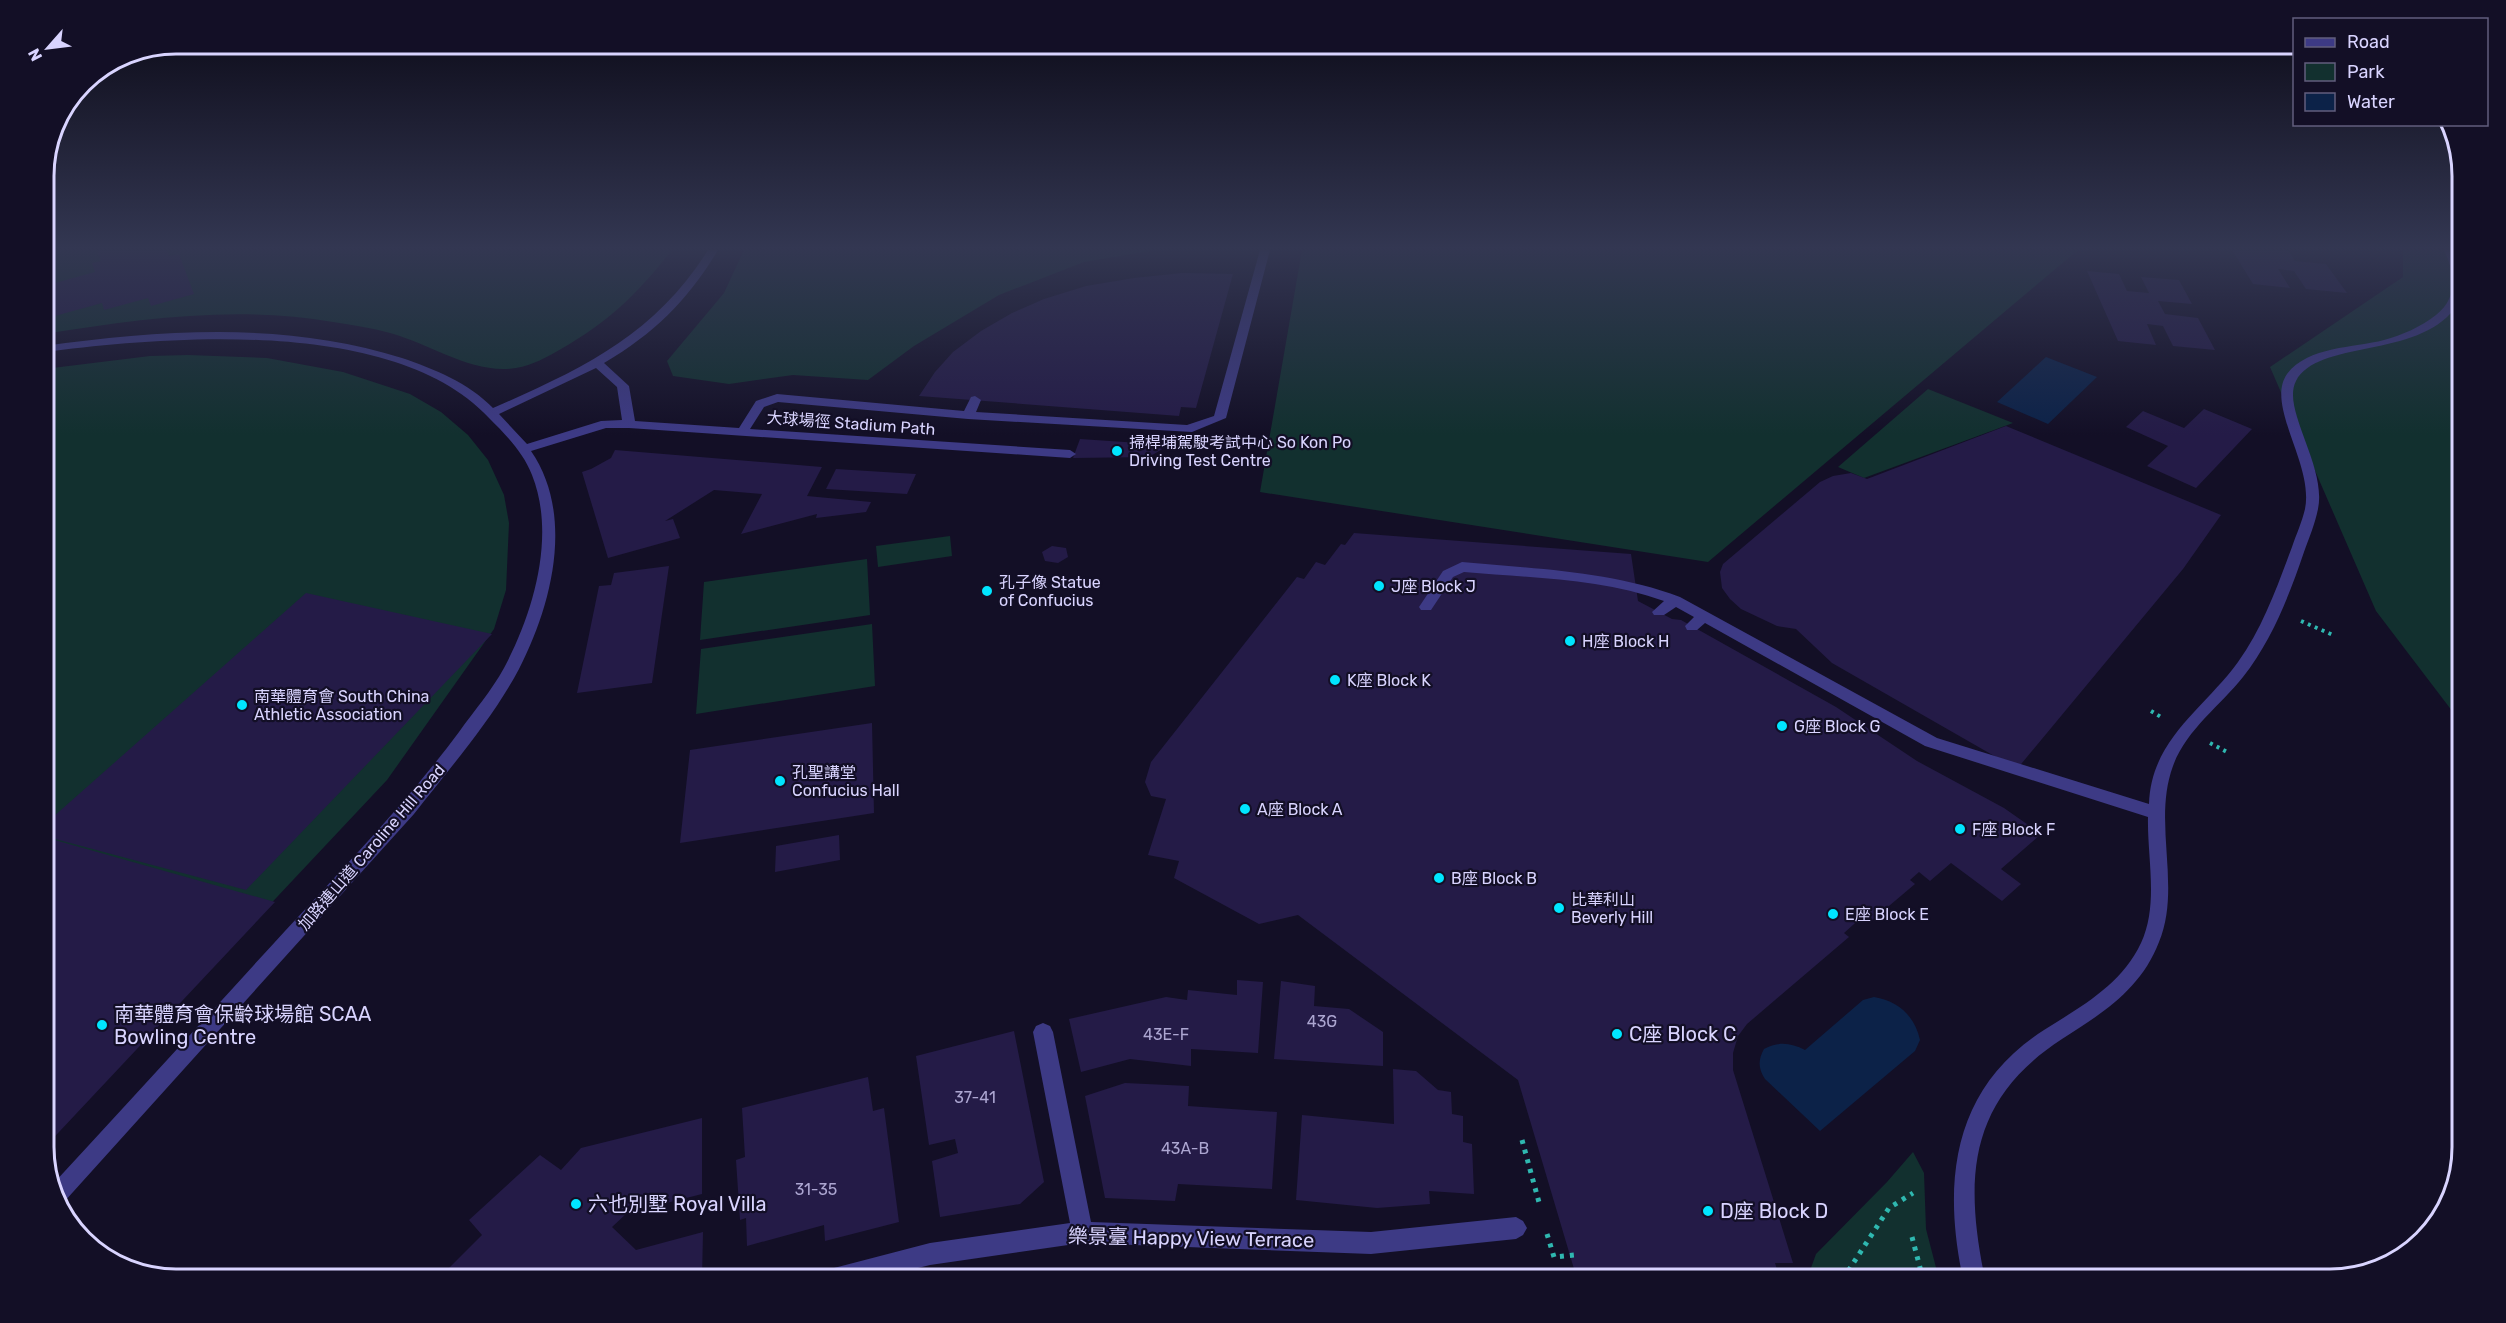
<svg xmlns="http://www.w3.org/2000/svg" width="2506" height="1323" viewBox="0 0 2506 1323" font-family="Rubik,'Noto Sans TC',sans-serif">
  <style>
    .green { fill: #12302f }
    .water { fill: #0c2248 }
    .building { fill: #241b47 }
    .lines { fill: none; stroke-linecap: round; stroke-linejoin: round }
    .path-far1 { stroke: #2fb8b0; stroke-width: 4; stroke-dasharray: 3 4.5; stroke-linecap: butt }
    .path { stroke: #2fb8b0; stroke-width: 5; stroke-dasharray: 4 6; stroke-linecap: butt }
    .minor { fill: #3d3a85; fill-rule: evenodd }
    .poi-dot { fill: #00e5ff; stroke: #130f26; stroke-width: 2 }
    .labels { text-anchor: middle; stroke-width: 4.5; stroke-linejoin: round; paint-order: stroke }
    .street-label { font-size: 16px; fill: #d9d4ff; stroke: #130f26 }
    .poi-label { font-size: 16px; fill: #d9d4ff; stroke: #130f26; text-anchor: start }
    .near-number-label { font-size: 16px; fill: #aca6d1 }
    .near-poi-label { font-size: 20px; fill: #d9d4ff; stroke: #130f26; text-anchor: start }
    .near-street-label { font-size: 20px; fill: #d9d4ff; stroke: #130f26 }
    .rim { fill: none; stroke: #d9d4ff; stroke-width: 3 }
  </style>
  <rect width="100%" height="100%" fill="#130f26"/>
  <!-- green -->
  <path class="green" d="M 44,250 L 672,250 C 637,294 610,321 561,349 C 547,357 533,365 516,368 C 473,375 431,344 390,333 C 372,328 352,325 333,322 C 238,305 138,319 44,334 Z
    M 744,250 L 1156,250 L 1084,262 L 999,295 L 914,346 L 868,380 L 793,375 L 729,384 L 673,376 L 667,361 L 724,293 Z
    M 1302,250 L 2078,250 L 1708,562 L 1260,492 Z
    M 2403,250 L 2462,250 L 2462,724 L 2376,611 L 2270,367 L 2403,277 Z
    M 188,355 L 267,358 L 343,372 L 410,394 L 441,412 L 468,435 L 488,460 L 504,495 L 509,523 L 506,590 L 494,629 L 387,780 L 44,1145 L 44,369 L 150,356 Z
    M 1928,389 L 2013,423 L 1864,478 L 1838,467 Z
    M 950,536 L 952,556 L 878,567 L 876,546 Z
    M 867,559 L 870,615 L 700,640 L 704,582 Z
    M 872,624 L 875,686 L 696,714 L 701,649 Z
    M 1913,1152 L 1924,1173 L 1926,1229 L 1939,1279 L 1807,1279 L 1816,1254 L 1887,1182 Z"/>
  <!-- water -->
  <path class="water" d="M 2046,357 L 2097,377 L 2048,424 L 1997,402 Z
    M 1874,997 C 1898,1001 1915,1016 1920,1040 L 1915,1051 L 1820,1131 L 1765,1079 C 1758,1068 1758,1060 1764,1049 C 1779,1041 1791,1043 1805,1050 L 1863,1000 Z"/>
  <!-- building -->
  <path class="building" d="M 97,250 L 167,250 L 169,256 L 179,254 L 194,294 L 151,306 L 148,298 L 104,310 L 102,303 L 44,319 L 44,286 L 95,272 L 92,263 L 101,261 Z
    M 2232,250 L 2288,250 L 2295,261 L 2326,264 L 2347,293 L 2306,289 L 2294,271 L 2278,269 L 2290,288 L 2253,284 Z
    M 2087,271 L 2119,274 L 2127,291 L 2149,293 L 2141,277 L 2179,280 L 2192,304 L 2158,301 L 2165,314 L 2198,318 L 2215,350 L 2173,346 L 2163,326 L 2147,324 L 2156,345 L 2118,341 Z
    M 1182,273 L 1233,274 L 1196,408 L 1181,407 L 1179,416 L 919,396 L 935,372 L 953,352 L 981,331 L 1012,313 L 1044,299 L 1086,286 L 1134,278 Z
    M 2204,409 L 2252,429 L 2196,488 L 2147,466 L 2168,446 L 2126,427 L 2143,411 L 2184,428 Z
    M 2006,426 L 2221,515 L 2183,569 L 2017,769 L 1832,663 L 1796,629 L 1777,626 L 1741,609 L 1730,599 L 1722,588 L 1720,572 L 1723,564 L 1820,482 L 1833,476 L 1851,473 L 1867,479 Z
    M 1080,439 L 1169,445 L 1149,457 L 1073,458 Z
    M 615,450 L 822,467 L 807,496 L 871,502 L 866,512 L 816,518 L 817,514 L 741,534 L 762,494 L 714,490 L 665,521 L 673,519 L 680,538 L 608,558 L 582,472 L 591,469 L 611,458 Z
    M 836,469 L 916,474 L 907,494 L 826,489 Z
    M 1354,533 L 1631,554 L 1638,601 L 1672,619 L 1681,620 L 1836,707 L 1917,761 L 2004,808 L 2041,834 L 2001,869 L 2021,884 L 2002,901 L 1951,863 L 1930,881 L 1919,872 L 1910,880 L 1915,884 L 1870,922 L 1863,916 L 1844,933 L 1849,937 L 1747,1024 L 1738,1036 L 1733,1053 L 1733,1070 L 1793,1263 L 1775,1263 L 1780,1279 L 1577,1279 L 1518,1080 L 1298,915 L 1259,924 L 1174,878 L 1179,861 L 1148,855 L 1166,799 L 1151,796 L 1145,782 L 1151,762 L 1297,577 L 1304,579 L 1316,562 L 1325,565 L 1341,544 L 1345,545 Z
    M 1052,546 L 1066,548 L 1068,557 L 1058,563 L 1045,561 L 1042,552 Z
    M 669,566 L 652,683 L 577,693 L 599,586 L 611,585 L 614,573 Z
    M 306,593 L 492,634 L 246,890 L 44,836 L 44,825 Z
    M 872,723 L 874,813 L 680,843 L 690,750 Z
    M 839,835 L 840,860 L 775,872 L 776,846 Z
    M 44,837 L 275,902 L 44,1148 Z
    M 1237,980 L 1263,982 L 1258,1053 L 1191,1049 L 1191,1066 L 1130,1059 L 1081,1072 L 1069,1019 L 1166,997 L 1187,1000 L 1188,990 L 1237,995 Z
    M 1281,981 L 1315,986 L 1314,1006 L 1349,1009 L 1383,1032 L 1383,1066 L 1274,1059 Z
    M 1014,1031 L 1044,1182 L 1020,1204 L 940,1217 L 932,1161 L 958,1153 L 955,1139 L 929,1145 L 916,1056 Z
    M 1393,1069 L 1416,1071 L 1438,1090 L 1451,1092 L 1452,1114 L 1463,1116 L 1463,1142 L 1472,1144 L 1474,1194 L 1429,1191 L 1430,1204 L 1377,1208 L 1296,1200 L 1302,1115 L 1394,1124 Z
    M 868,1077 L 873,1111 L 884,1108 L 899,1222 L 825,1241 L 824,1225 L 747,1246 L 746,1218 L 740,1220 L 736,1160 L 745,1157 L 742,1108 Z
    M 1125,1083 L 1189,1086 L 1188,1106 L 1277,1112 L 1272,1189 L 1178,1184 L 1175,1201 L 1105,1198 L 1085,1096 Z
    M 702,1118 L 702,1194 L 627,1213 L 612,1227 L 636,1250 L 703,1232 L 702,1279 L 446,1279 L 449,1268 L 482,1235 L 469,1220 L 540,1155 L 561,1170 L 581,1148 Z
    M 1515,1270 L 1517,1279 L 1473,1279 L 1473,1278 Z"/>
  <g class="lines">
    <!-- path-far1 -->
    <path class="path-far1" d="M 2301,621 L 2333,635
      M 2151,711 L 2161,717
      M 2210,743 L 2229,753"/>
    <!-- path -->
    <path class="path" d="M 1522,1140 L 1540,1206
      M 1547,1234 L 1554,1257 L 1574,1255
      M 1912,1237 L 1923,1279
      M 1843,1279 L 1889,1208 L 1913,1193"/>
    <!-- minor -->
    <path class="minor" d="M 708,250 L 718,250 C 688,300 655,333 604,363 L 629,386 L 635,421 L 739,428 L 756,401 L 777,394 L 964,411 L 971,397 L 975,396 L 981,400 L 976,412 L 1187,425 L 1214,416 L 1260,250 L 1270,250 L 1226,418 L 1192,432 L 968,419 L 778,402 L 764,407 L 750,429 L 1070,450 L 1076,454 L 1070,458 L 629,428 L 606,428 L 531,451 C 575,515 552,605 519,669 C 492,720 449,769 414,814 L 64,1202 L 60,1204 L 53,1184 C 131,1100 208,1015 285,931 C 345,866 406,803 459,732 C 474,711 492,690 504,668 C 534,612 556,535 532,475 C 523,452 506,435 489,418 C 395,317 169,336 44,352 L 44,346 C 162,330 286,321 402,358 C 434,369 469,383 493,408 C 582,369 655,335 708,250 ZM 596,368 L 617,387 L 622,420 L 601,421 L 527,444 L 499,414 Z
      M 2444,250 L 2454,250 C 2464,270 2468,291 2454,309 C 2418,358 2317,340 2296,381 C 2281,409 2327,466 2318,509 C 2315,524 2309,538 2304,552 C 2289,596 2272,640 2243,677 C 2220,706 2186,730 2173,766 C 2152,823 2182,886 2159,942 C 2141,989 2103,1013 2062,1039 C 1968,1100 1964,1178 1985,1279 L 1963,1279 C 1942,1181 1953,1088 2044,1030 C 2082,1006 2121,985 2141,943 C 2159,904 2147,858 2148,817 L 1925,746 L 1705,623 L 1697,630 L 1687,630 L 1685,626 L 1694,617 L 1676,607 L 1664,615 L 1654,615 L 1652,612 L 1664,601 C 1600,578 1531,578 1464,572 L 1453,577 L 1431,610 L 1421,610 L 1419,607 L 1443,571 L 1462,562 C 1536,569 1610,571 1680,597 L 1937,738 L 2149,804 C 2151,739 2204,709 2238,662 C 2263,627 2277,587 2292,547 C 2296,535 2302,522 2305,509 C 2314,464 2265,406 2287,374 C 2308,346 2354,348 2384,340 C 2402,335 2421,327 2436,315 C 2459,296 2455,274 2444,250 Z
      M 1043,1023 L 1050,1026 L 1053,1032 L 1091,1222 L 1371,1232 L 1516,1217 L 1523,1221 L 1527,1228 L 1523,1235 L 1516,1239 L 1371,1254 L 1082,1243 L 930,1265 L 874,1279 L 823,1279 L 826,1271 L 834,1268 L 930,1243 L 1070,1223 L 1033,1032 L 1036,1026 Z"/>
  </g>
  <!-- sky -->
  <linearGradient id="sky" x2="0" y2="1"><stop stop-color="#0a0815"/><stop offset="0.57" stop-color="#333752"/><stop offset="1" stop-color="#333752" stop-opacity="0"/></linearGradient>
  <rect width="2506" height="435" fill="url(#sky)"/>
  <!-- markers -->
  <g class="poi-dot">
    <circle cx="1117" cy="451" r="6"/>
    <circle cx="1379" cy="586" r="6"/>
    <circle cx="987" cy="591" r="6"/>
    <circle cx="1570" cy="641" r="6"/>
    <circle cx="1335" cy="680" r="6"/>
    <circle cx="242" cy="705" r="6"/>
    <circle cx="1782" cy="726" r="6"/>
    <circle cx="780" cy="781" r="6"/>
    <circle cx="1245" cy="809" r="6"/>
    <circle cx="1960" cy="829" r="6"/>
    <circle cx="1439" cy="878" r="6"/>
    <circle cx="1559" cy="908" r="6"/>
    <circle cx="1833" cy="914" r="6"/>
    <circle cx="102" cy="1025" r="6"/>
    <circle cx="1617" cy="1034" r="6"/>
    <circle cx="576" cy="1204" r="6"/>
    <circle cx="1708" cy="1211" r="6"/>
  </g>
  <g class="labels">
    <!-- street labels -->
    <g class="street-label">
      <text transform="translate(851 423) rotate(4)" y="6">大球場徑 Stadium Path</text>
      <text transform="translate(371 847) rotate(-49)" y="6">加路連山道 Caroline Hill Road</text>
    </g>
    <!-- poi labels -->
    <g class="poi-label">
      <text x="1129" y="448">掃桿埔駕駛考試中心 So Kon Po<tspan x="1129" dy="18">Driving Test Centre</tspan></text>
      <text x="999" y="588">孔子像 Statue<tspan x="999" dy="18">of Confucius</tspan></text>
      <text x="1391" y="592">J座 Block J</text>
      <text x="1582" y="647">H座 Block H</text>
      <text x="1347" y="686">K座 Block K</text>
      <text x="254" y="702">南華體育會 South China<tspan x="254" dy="18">Athletic Association</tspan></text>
      <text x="1794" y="732">G座 Block G</text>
      <text x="792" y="778">孔聖講堂<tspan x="792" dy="18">Confucius Hall</tspan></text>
      <text x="1257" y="815">A座 Block A</text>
      <text x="1972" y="835">F座 Block F</text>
      <text x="1451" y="884">B座 Block B</text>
      <text x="1571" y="905">比華利山<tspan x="1571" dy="18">Beverly Hill</tspan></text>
      <text x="1845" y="920">E座 Block E</text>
    </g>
    <!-- near-number labels -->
    <g class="near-number-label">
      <text x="1322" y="1027">43G</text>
      <text x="1166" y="1040">43E-F</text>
      <text x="975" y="1103">37-41</text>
      <text x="1185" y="1154">43A-B</text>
      <text x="816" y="1195">31-35</text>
    </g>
    <!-- near-poi labels -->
    <g class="near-poi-label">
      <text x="114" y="1021">南華體育會保齡球場館 SCAA<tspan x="114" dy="23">Bowling Centre</tspan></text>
      <text x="1629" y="1041">C座 Block C</text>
      <text x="588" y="1211">六也別墅 Royal Villa</text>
      <text x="1720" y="1218">D座 Block D</text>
    </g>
    <!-- near-street labels -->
    <g class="near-street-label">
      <text transform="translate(1191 1238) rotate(1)" y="7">樂景臺 Happy View Terrace</text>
    </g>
  </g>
  <!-- crop -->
  <path d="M0 0H2506V1323H0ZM176 54H2330A122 122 0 0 1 2452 176V1147A122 122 0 0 1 2330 1269H176A122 122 0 0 1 54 1147V176A122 122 0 0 1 176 54Z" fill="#130f26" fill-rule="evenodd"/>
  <path class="rim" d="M176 54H2330A122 122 0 0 1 2452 176V1147A122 122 0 0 1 2330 1269H176A122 122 0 0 1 54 1147V176A122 122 0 0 1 176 54Z"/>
  <!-- legend -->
  <rect x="2293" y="18" width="195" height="108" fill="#130f26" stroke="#625e7d" stroke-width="1.5"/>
  <rect x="2305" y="38" width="30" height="9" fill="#3d3a85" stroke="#625e7d" stroke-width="1.5"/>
  <text x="2347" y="48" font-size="18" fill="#d9d4ff">Road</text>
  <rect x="2305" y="63" width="30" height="18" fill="#12302f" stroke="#625e7d" stroke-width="1.5"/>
  <text x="2347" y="78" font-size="18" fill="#d9d4ff">Park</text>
  <rect x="2305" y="93" width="30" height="18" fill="#0c2248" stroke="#625e7d" stroke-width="1.5"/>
  <text x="2347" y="108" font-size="18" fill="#d9d4ff">Water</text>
  <!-- north arrow -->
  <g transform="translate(48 48) rotate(242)" stroke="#130f26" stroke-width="4.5" paint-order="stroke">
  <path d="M0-4.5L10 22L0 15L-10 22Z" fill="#d9d4ff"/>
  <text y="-9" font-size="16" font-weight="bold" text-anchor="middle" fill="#d9d4ff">N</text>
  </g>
</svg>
